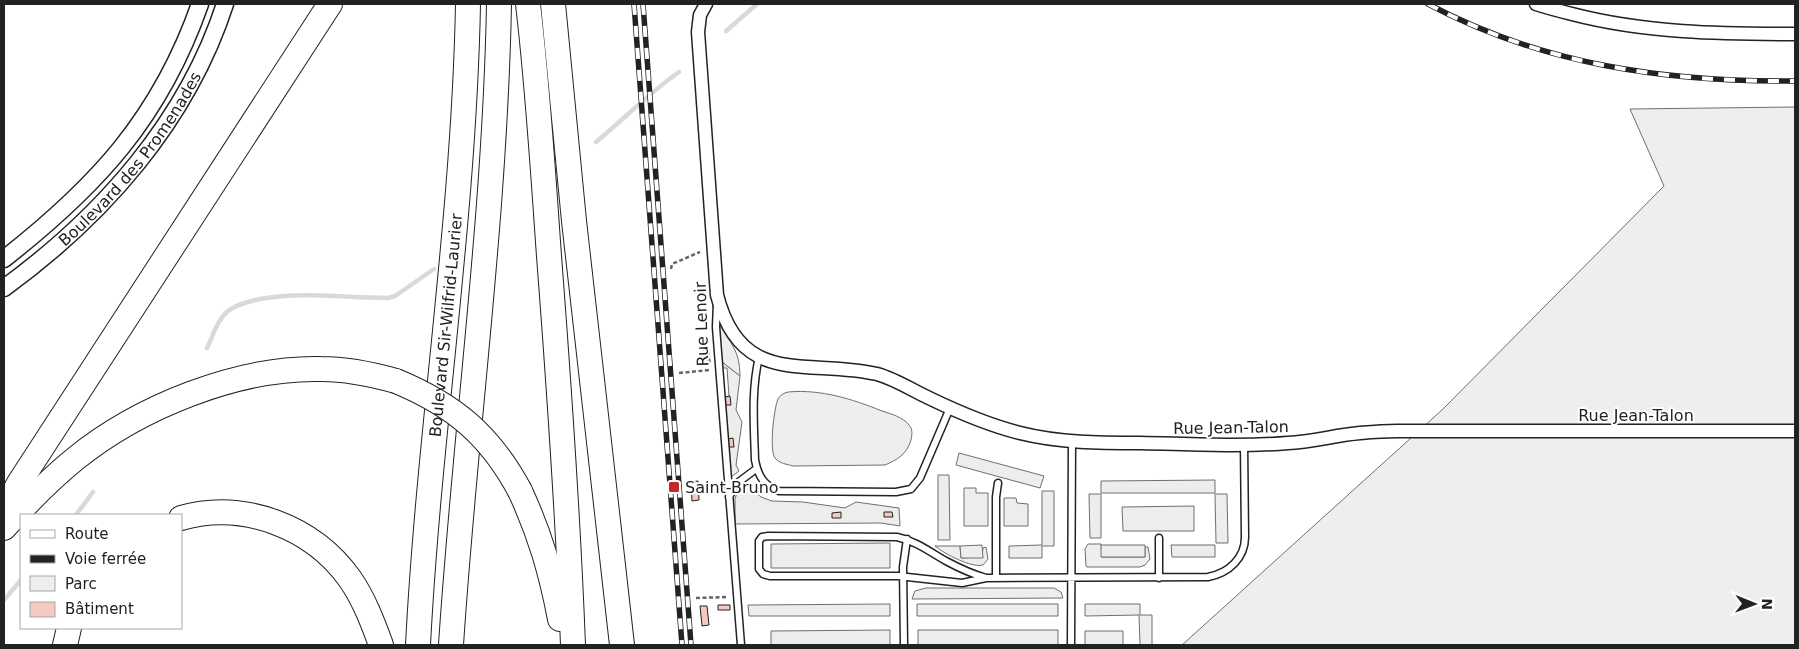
<svg xmlns="http://www.w3.org/2000/svg" width="1799" height="649" viewBox="0 0 1799 649" font-family="'DejaVu Sans',sans-serif">
  <style>
    .green { fill: #eee; stroke: #6f6f6f }
    .parking { fill: #ededed; stroke: #6f6f6f }
    .lines { fill: none; stroke-linecap: round; stroke-linejoin: round }
    .stream { stroke: #d9d9d9; stroke-width: 4.5 }
    .building { fill: #f3c9c0; stroke: #222 }
    .service-casing { stroke: #222; stroke-width: 9 }
    .minor-casing { stroke: #222; stroke-width: 15 }
    .tertiary-casing { stroke: #222; stroke-width: 19 }
    .motorway-casing { stroke: #222; stroke-width: 26 }
    .path { stroke: #646464; stroke-width: 2.5; stroke-dasharray: 4 2.5; stroke-linecap: butt }
    .service { stroke: #fff; stroke-width: 6 }
    .minor { stroke: #fff; stroke-width: 12 }
    .tertiary { stroke: #fff; stroke-width: 16 }
    .motorway { stroke: #fff; stroke-width: 24 }
    .rail-casing { stroke: #222; stroke-width: 5.5 }
    .rail { stroke: #fff; stroke-width: 4; stroke-dasharray: 11; stroke-linecap: butt }
    .motorway-bridge-casing { stroke: #222; stroke-width: 26; stroke-linecap: butt }
    .motorway-bridge { stroke: #fff; stroke-width: 24 }
    .poi-dot { fill: #c62828; stroke: #fff; stroke-width: 2 }
    .labels { text-anchor: middle; stroke-width: 4; stroke-linejoin: round; paint-order: stroke }
    .street-label { font-size: 16px; fill: #222; stroke: #fff }
    .poi-label { font-size: 16px; fill: #222; stroke: #fff; text-anchor: start }
  </style>
  <rect width="100%" height="100%" fill="#fff"/>
  <!-- green -->
  <path class="green" d="M 1795,107 L 1795,645 L 1182,645 L 1443,409 L 1664,186 L 1630,109 Z
    M 719,324 C 731,344 740,351 740,376 L 722,362 Z
    M 788,392 C 821,389 852,399 882,411 C 891,414 903,417 909,425 C 913,429 912,435 911,440 C 907,454 897,460 885,465 L 793,466 C 787,464 780,464 775,458 C 769,450 774,408 778,399 C 780,395 784,393 788,392 Z
    M 1088,544 L 1101,544 L 1102,557 L 1145,557 L 1145,547 L 1148,547 L 1150,559 L 1145,565 L 1140,567 L 1087,567 L 1086,566 L 1085,549 Z
    M 935,546 L 960,546 L 961,558 L 982,557 L 983,548 L 986,547 L 988,559 L 983,565 C 971,568 945,554 935,546 Z
    M 926,588 L 1054,588 L 1061,592 L 1063,598 L 912,599 L 915,591 Z"/>
  <!-- parking -->
  <path class="parking" d="M 722,362 L 740,376 L 736,410 L 742,422 L 736,465 L 739,471 L 731,477 L 725,397 L 729,396 L 727,368 L 723,368 Z
    M 959,453 L 1044,476 L 1040,488 L 956,465 Z
    M 938,475 L 949,475 L 950,540 L 938,540 Z
    M 1215,480 L 1215,493 L 1101,493 L 1101,481 Z
    M 746,484 L 761,497 L 772,501 L 803,502 L 845,508 L 856,502 L 899,508 L 900,526 L 881,523 L 735,524 L 735,499 L 738,490 Z
    M 964,488 L 976,488 L 976,493 L 988,493 L 988,526 L 964,526 Z
    M 1042,491 L 1054,491 L 1054,546 L 1042,546 L 1042,558 L 1009,558 L 1009,546 L 1042,545 Z
    M 1089,494 L 1101,494 L 1101,538 L 1090,538 Z
    M 1215,494 L 1227,494 L 1228,543 L 1216,543 Z
    M 1004,498 L 1016,498 L 1017,503 L 1028,504 L 1028,526 L 1004,526 Z
    M 1194,506 L 1194,531 L 1123,531 L 1122,507 Z
    M 890,543 L 890,568 L 771,568 L 771,544 Z
    M 982,545 L 983,558 L 961,558 L 960,546 Z
    M 1101,545 L 1145,545 L 1145,557 L 1101,557 Z
    M 1171,545 L 1215,545 L 1215,557 L 1172,557 Z
    M 890,604 L 890,616 L 749,616 L 748,605 Z
    M 917,604 L 1058,604 L 1058,616 L 917,616 Z
    M 1085,604 L 1140,604 L 1140,615 L 1152,615 L 1152,645 L 1140,645 L 1139,615 L 1085,616 Z
    M 890,630 L 890,645 L 771,645 L 771,631 Z
    M 918,630 L 1058,630 L 1058,645 L 918,645 Z
    M 1085,631 L 1123,631 L 1123,645 L 1085,645 Z"/>
  <g class="lines">
    <!-- stream -->
    <path class="stream" d="M 726,31 L 757,4
      M 596,142 C 624,119 649,93 679,72
      M 207,348 C 213,336 217,320 228,311 C 237,304 250,301 260,299 C 305,291 343,298 388,298 L 395,296 L 434,269
      M 76,515 L 93,492
      M 4,600 L 21,580"/>
  </g>
  <!-- building -->
  <path class="building" d="M 709,349 L 710,363 L 704,363 L 703,350 Z
    M 730,396 L 731,405 L 725,405 L 725,397 Z
    M 733,438 L 734,447 L 729,447 L 728,439 Z
    M 698,481 L 699,500 L 692,501 L 691,482 Z
    M 841,512 L 841,518 L 832,518 L 832,513 Z
    M 884,512 L 892,512 L 893,517 L 884,517 Z
    M 718,605 L 730,605 L 730,610 L 718,610 Z
    M 700,606 L 707,606 L 709,625 L 702,626 Z"/>
  <g class="lines">
    <defs>
      <path id="service" d="M 717,303 L 716,327 L 741,645
        M 759,357 C 751,391 754,425 755,460 C 758,476 764,486 779,491 L 896,492 L 911,489 L 920,478 L 950,408
        M 729,497 L 736,484 L 756,469
        M 1159,538 L 1159,578
        M 986,578 L 962,583 L 898,576 L 770,576 L 763,574 L 759,569 L 759,541 L 762,537 L 768,536 L 897,537 C 916,541 930,552 946,561 C 959,568 972,574 986,578 L 1208,577 C 1229,573 1245,558 1245,537 L 1244,444
        M 996,578 L 996,497 L 998,483
        M 904,645 L 903,567 L 907,539
        M 1071,645 L 1072,442"/>
      <path id="minor" d="M 706,4 L 700,15 L 698,32 L 717,295 C 741,389 808,358 877,374 C 895,379 912,390 929,398 C 958,412 988,425 1020,433 C 1060,443 1100,443 1141,443 C 1190,444 1239,447 1288,443 C 1312,442 1336,435 1360,433 C 1372,432 1385,431 1397,431 L 1795,431
        M 1536,4 C 1548,8 1560,11 1572,14 C 1645,33 1720,34 1795,34"/>
      <g id="tertiary">
        <path d="M 4,259 C 97,186 160,118 200,4"/>
        <path id="s1" d="M 4,288 C 103,216 187,121 225,4"/>
      </g>
      <g id="motorway">
        <path d="M 528,4 C 538,88 543,172 549,256 C 559,386 568,515 573,645"/>
        <path d="M 553,4 L 574,221 L 622,645"/>
        <path d="M 520,491 C 540,534 551,572 560,619"/>
        <path d="M 4,510 L 19,483 L 330,4"/>
        <path d="M 181,518 C 244,500 313,527 350,579 C 364,599 373,623 381,645"/>
        <path d="M 4,528 C 26,504 49,480 75,459 C 139,407 238,367 321,369 C 346,369 371,374 396,381"/>
        <path d="M 65,645 L 69,628"/>
        <path id="s2" d="M 418,645 C 429,431 464,219 468,4"/>
        <path d="M 451,645 C 465,431 495,219 499,4"/>
      </g>
    </defs>
    <!-- service casing -->
    <use href="#service" class="service-casing"/>
    <!-- minor casing -->
    <use href="#minor" class="minor-casing"/>
    <!-- tertiary casing -->
    <use href="#tertiary" class="tertiary-casing"/>
    <!-- motorway casing -->
    <use href="#motorway" class="motorway-casing"/>
    <!-- path -->
    <path class="path" d="M 671,269 L 672,264 L 700,252
      M 679,373 L 710,370
      M 696,598 L 728,597"/>
    <!-- service -->
    <use href="#service" class="service"/>
    <!-- minor -->
    <use href="#minor" class="minor"/>
    <!-- tertiary -->
    <use href="#tertiary" class="tertiary"/>
    <!-- motorway -->
    <use href="#motorway" class="motorway"/>
    <defs>
      <path id="rail" d="M 634,4 L 682,645
        M 643,4 L 691,645
        M 1428,4 C 1543,65 1666,82 1795,81"/>
    </defs>
    <!-- rail casing -->
    <use href="#rail" class="rail-casing"/>
    <!-- rail -->
    <use href="#rail" class="rail"/>
    <defs>
      <path id="motorway-bridge" d="M 396,381 C 454,405 490,435 520,491"/>
    </defs>
    <!-- motorway-bridge casing -->
    <use href="#motorway-bridge" class="motorway-bridge-casing"/>
    <!-- motorway-bridge -->
    <use href="#motorway-bridge" class="motorway-bridge"/>
  </g>
  <!-- markers -->
  <rect class="poi-dot" x="668" y="481" width="12" height="12" rx="2.5"/>
  <g class="labels">
    <!-- street labels -->
    <g class="street-label">
      <text dy="6" stroke="none"><textPath href="#s1" startOffset="182">Boulevard des Promenades</textPath></text>
      <text transform="translate(701 324) rotate(-92)" y="6">Rue Lenoir</text>
      <text dy="6" stroke="none"><textPath href="#s2" startOffset="321">Boulevard Sir-Wilfrid-Laurier</textPath></text>
      <text x="1636" y="421">Rue Jean-Talon</text>
      <text transform="translate(1231 427) rotate(-1)" y="6">Rue Jean-Talon</text>
    </g>
    <!-- poi labels -->
    <g class="poi-label">
      <text x="685" y="493">Saint-Bruno</text>
    </g>
  </g>
  <!-- border -->
  <rect width="1799" height="649" fill="none" stroke="#222222" stroke-width="10"/>
  <!-- legend -->
  <rect x="20" y="514" width="162" height="115" fill="#ffffff" stroke="#a7a7a7"/>
  <rect x="30" y="530" width="25" height="8" fill="#ffffff" stroke="#a7a7a7"/>
  <text x="65" y="539" font-size="15" fill="#222222">Route</text>
  <rect x="30" y="555" width="25" height="8" fill="#222222" stroke="#a7a7a7"/>
  <text x="65" y="564" font-size="15" fill="#222222">Voie ferrée</text>
  <rect x="30" y="576" width="25" height="15" fill="#eeeeee" stroke="#a7a7a7"/>
  <text x="65" y="589" font-size="15" fill="#222222">Parc</text>
  <rect x="30" y="602" width="25" height="15" fill="#f3c9c0" stroke="#a7a7a7"/>
  <text x="65" y="614" font-size="15" fill="#222222">Bâtiment</text>
  <!-- north arrow -->
  <g transform="translate(1754 604) rotate(91)" stroke="#ffffff" stroke-width="4" paint-order="stroke">
  <path d="M0-4L9 19L0 12L-9 19Z" fill="#222222"/>
  <text y="-8" font-size="14" font-weight="bold" text-anchor="middle" fill="#222222">N</text>
  </g>
</svg>
